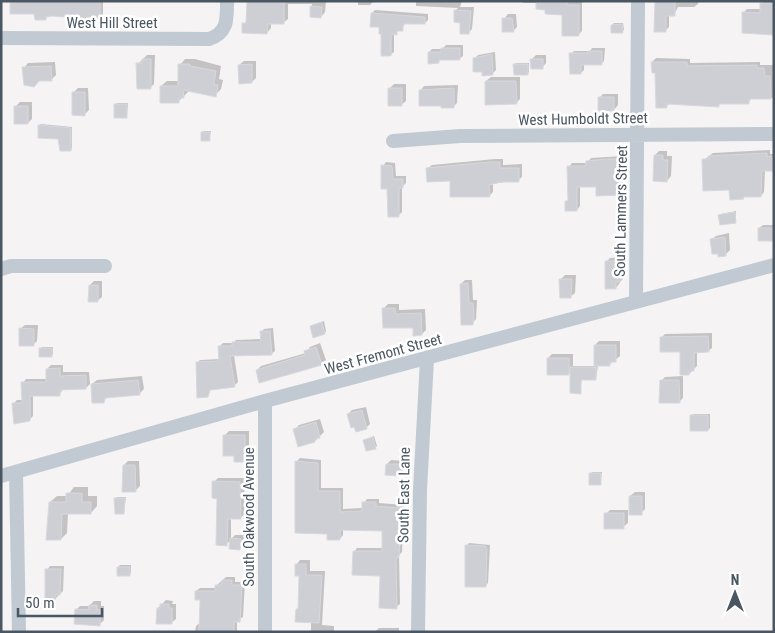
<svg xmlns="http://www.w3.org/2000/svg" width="775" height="633" viewBox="0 0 775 633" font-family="'Roboto Condensed',sans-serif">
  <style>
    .shadow { fill: #0003 }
    .building { fill: #cdcfd5; stroke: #d7d9de }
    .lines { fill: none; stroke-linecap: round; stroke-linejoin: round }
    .minor { stroke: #c1cad2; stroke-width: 14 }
    .labels { text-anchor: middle; stroke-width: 5; stroke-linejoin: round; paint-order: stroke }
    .street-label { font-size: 15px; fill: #4a5661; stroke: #fff }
  </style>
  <rect width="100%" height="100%" fill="#f5f3f3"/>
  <!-- shadow -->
  <path class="shadow" d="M 11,1 L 103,1 L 103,15 L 100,18 L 49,15 L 45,19 Z
    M 248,1 L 326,1 L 325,12 L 321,17 L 311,16 L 312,4 L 288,4 L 288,19 L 283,23 L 271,23 L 271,28 L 267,33 L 244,24 L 248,20 Z
    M 358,1 L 374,1 L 370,5 L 358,5 Z
    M 416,1 L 462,1 L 460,7 L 474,7 L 472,29 L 468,33 L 455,11 L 458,8 L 416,6 Z
    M 523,1 L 582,2 L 582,31 L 578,35 L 563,13 L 546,9 L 537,3 L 523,3 Z
    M 656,1 L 698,1 L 698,4 L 694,7 L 678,7 L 674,15 L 669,15 L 669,27 L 665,31 Z
    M 764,1 L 774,1 L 774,33 L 743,13 L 747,9 L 761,9 Z
    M 375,10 L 428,14 L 428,20 L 425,23 L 405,23 L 402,29 L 394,33 L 394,52 L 390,55 L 380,26 L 372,13 Z
    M 508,14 L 516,14 L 517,27 L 513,31 L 504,19 Z
    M 614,23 L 623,23 L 624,30 L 622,31 L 612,25 Z
    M 446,45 L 463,45 L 463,56 L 459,59 L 442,59 L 438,62 L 429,52 L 432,49 L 442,49 Z
    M 592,48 L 605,48 L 604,61 L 601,64 L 584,64 L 584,70 L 581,73 L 571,54 L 574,51 L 590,51 Z
    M 495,52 L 496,70 L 492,74 L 475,58 L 478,55 Z
    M 147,55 L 155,55 L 154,84 L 150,88 L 138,64 Z
    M 536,55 L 546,55 L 546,63 L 542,68 L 532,59 Z
    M 656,58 L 690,59 L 690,63 L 760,62 L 760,65 L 774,65 L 774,98 L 752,98 L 748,103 L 721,103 L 719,105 L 670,103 L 667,106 L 652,62 Z
    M 185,59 L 195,59 L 221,66 L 219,79 L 223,80 L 221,89 L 215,95 L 189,91 L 178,102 L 161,86 L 167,81 L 180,81 L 180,65 Z
    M 244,61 L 256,61 L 256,78 L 252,82 L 239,65 Z
    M 55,62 L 56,75 L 51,80 L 39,80 L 33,86 L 25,84 L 24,68 L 28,63 Z
    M 516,63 L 529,63 L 529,72 L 527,74 L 514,65 Z
    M 491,77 L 520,77 L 520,99 L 516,103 L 486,81 Z
    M 394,84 L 406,84 L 406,101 L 401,105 L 390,88 Z
    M 458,85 L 457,103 L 453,107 L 420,91 L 424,86 Z
    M 78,88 L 88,88 L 89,110 L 85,114 L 74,92 Z
    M 603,94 L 618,94 L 618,105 L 614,110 L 599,98 Z
    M 20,102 L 32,102 L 32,119 L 28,123 L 16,106 Z
    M 117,103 L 128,103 L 127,117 L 116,104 Z
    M 41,124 L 72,127 L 72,148 L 71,150 L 59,138 L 39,126 Z
    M 204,131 L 211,131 L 209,140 L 202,132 Z
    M 770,150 L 770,154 L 774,154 L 774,168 L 765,170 L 764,192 L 761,196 L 745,195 L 743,198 L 730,189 L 704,160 L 713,153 Z
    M 659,151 L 667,151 L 667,156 L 672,156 L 671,176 L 667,181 L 655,155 Z
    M 623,156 L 623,190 L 619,194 L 597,185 L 580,186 L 580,206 L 577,210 L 567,202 L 569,199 L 569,167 L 572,163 L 587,163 L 591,158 Z
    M 495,159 L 503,159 L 503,165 L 522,164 L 522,177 L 518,180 L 493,184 L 493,192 L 489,196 L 428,168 L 432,165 Z
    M 386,162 L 395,163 L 396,176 L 406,176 L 406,183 L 402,187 L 402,212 L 399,215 L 383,166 Z
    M 736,211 L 736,221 L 720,216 L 721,214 Z
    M 763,225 L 774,225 L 774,239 L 759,228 Z
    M 729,233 L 730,250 L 726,254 L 711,240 L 716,236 Z
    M 621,257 L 621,264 L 623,263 L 624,277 L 616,288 L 606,262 L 610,258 Z
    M 565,275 L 576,275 L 575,293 L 570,297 L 560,280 Z
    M 465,280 L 472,280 L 473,300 L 477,300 L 476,319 L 472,324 L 461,284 Z
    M 94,281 L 102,281 L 102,297 L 97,301 L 90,285 Z
    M 388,304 L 399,304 L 399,310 L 425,309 L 426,330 L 422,334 L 414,326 L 384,308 Z
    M 324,321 L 326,331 L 325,333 L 311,326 Z
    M 25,325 L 38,325 L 37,341 L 33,345 L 20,329 Z
    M 273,328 L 275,351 L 271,354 L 234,355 L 238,382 L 235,385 L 210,389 L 207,396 L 197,363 L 200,360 L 220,359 L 220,346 L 223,343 L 233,343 L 236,340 L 262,339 L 261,332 L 264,329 Z
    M 712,333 L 712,348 L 708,351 L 697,351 L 697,366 L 689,374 L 682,351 L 661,338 L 665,334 Z
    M 599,341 L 620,341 L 620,356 L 609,365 L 598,365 L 596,379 L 582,379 L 580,392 L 571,371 L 568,374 L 548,358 L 552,354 L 573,354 L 573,366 L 595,366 L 595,345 Z
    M 320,343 L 326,360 L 321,364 L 257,370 L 261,366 L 306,353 L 310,347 Z
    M 42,347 L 53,347 L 53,354 L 51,356 L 40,349 Z
    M 51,365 L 63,365 L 63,372 L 89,372 L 90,384 L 86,388 L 63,389 L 60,394 L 33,394 L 33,416 L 30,419 L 14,422 L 13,404 L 17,400 L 23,400 L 23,383 L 26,379 L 47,379 L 47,369 Z
    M 142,376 L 144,389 L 139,394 L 108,397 L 103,401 L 92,384 L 97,380 Z
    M 683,376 L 683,398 L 679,402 L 661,381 L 665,377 Z
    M 366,407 L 370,424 L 366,428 L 348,414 L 352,410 Z
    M 693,414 L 710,414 L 710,428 L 708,430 L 691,416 Z
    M 320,419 L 324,432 L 315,441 L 294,430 L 299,425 Z
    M 229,431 L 249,431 L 249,457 L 245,461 L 224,436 Z
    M 374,436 L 377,446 L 375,448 L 365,440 Z
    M 300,458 L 321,460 L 321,488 L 343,488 L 343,509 L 363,508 L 364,503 L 367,499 L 379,499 L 379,503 L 404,505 L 402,552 L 399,555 L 400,604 L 396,607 L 381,575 L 354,552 L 357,548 L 383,548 L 384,529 L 343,528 L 343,535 L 340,539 L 328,533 L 296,462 Z
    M 391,460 L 404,461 L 404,471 L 400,475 L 387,464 Z
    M 128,461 L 139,461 L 140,486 L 136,490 L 124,465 Z
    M 592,472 L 602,472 L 600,484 L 591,474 Z
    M 218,478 L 244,478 L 245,514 L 240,518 L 231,518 L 231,539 L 235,535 L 244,535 L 244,544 L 240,548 L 231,540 L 226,544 L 219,497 L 214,482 Z
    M 74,487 L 88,487 L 88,496 L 97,496 L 97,506 L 91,513 L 68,513 L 67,533 L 61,539 L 50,502 L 57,496 L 67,496 Z
    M 635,492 L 645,492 L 645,509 L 641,513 L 630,496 Z
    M 117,497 L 126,497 L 124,513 L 115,499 Z
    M 610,510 L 628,510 L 628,523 L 623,527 L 606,514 Z
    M 469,543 L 490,545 L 488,583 L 485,586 L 466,546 Z
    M 300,560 L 310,560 L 310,571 L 325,571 L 322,625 L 334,626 L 334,632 L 311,632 L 311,621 L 297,609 L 299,607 L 300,575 L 297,564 Z
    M 120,565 L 131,565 L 131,573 L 129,575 L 118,567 Z
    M 50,566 L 64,566 L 63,591 L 55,599 L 47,570 Z
    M 226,577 L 235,577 L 235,582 L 245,582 L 243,617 L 237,620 L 237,632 L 195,632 L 196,626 L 200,623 L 201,599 L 196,591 L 200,588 L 217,588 L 217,585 Z
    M 166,600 L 173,601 L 172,604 L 176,604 L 176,619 L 171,623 L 158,608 Z
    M 94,601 L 101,601 L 101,606 L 104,606 L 104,620 L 100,624 L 76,610 L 80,606 L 89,606 Z
    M 379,628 L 399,628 L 399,632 L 375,632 Z"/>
  <!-- building -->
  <path class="building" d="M 10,1 L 100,1 L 100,20 L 52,16 L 46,17 L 46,20 L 35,20 L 34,14 L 10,14 Z
    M 247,1 L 284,1 L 284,24 L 268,24 L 267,34 L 242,33 L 242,23 L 246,23 Z
    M 536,1 L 567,1 L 567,5 L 579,5 L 579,36 L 562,36 L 562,15 L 545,14 L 545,10 L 536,9 Z
    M 655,1 L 675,1 L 675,16 L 666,16 L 666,32 L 654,32 Z
    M 760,3 L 774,3 L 774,35 L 742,33 L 742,12 L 760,13 Z
    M 310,6 L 322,7 L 321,18 L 310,17 Z
    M 454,10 L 471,11 L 469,34 L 460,34 L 460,23 L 454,22 Z
    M 371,13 L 425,17 L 425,24 L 403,24 L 403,31 L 397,31 L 397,35 L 391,34 L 391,56 L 381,56 L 381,34 L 379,34 L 379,27 L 370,27 Z
    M 502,18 L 512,18 L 514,32 L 502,32 Z
    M 622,24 L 623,33 L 611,33 L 611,25 Z
    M 441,48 L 460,48 L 460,60 L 439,60 L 439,63 L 428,64 L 428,52 L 441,52 Z
    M 588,51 L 602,51 L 602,65 L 581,65 L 581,74 L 570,74 L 569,53 L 588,53 Z
    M 492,54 L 493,75 L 482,76 L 482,72 L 473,72 L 473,58 Z
    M 142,59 L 151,59 L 151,89 L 137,89 L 136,63 L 142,63 Z
    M 530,59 L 543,59 L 543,69 L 531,69 Z
    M 651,62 L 687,62 L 687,66 L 757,65 L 757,68 L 764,68 L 765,76 L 770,76 L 771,99 L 749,99 L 749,104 L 719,104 L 719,107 L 667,104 L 667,108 L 656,108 L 655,73 L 652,73 Z
    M 178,64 L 190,64 L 190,66 L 216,71 L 214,84 L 218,85 L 216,97 L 183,90 L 184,98 L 179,98 L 179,103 L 160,103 L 160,86 L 178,86 Z
    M 252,64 L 252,83 L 239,84 L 238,65 Z
    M 513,64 L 528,64 L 528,75 L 514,75 Z
    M 51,66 L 52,81 L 39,81 L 34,87 L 24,85 L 22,67 Z
    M 485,81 L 516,81 L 517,104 L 485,105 Z
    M 388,88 L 402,88 L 402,106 L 388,106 Z
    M 454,88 L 454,108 L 441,108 L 441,106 L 419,106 L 419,90 Z
    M 72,92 L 85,92 L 85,116 L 72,115 Z
    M 598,97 L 614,97 L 614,111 L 598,111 Z
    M 114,104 L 127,104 L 127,118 L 114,118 Z
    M 14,106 L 28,106 L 28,124 L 14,124 Z
    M 38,125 L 71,128 L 71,151 L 60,151 L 58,139 L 38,138 Z
    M 201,132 L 210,132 L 210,141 L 201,141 Z
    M 767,153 L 767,157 L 772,156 L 773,171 L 762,171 L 761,197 L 743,197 L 744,199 L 730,200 L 729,190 L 703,191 L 702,159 L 709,159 L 708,156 Z
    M 654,155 L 663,155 L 663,160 L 668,160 L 667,182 L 653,181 Z
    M 607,159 L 620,159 L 620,195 L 596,196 L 596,187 L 577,187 L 577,211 L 565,211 L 565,201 L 568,201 L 567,166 L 585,166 L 586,161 Z
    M 490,162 L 500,162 L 500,168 L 519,168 L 519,182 L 500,182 L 489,185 L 490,197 L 450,197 L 450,181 L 427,182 L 426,168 Z
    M 381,165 L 392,166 L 393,179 L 403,179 L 403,188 L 399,188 L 399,217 L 388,217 L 387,189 L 381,189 Z
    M 735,212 L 736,223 L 720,225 L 718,215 Z
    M 758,228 L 774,228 L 774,241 L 758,241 Z
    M 725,237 L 726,256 L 718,257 L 718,254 L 712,254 L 710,239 Z
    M 605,261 L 617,261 L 617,267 L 620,267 L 620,282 L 616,282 L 616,289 L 605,289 Z
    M 559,279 L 572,279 L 571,298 L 560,298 Z
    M 468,283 L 469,303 L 473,303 L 474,318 L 473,325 L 461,325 L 460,284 Z
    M 89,285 L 98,285 L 98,302 L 88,302 Z
    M 382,308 L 395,308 L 396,314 L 421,313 L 422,335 L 413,336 L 413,328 L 383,328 Z
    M 322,322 L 325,334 L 313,338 L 310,326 Z
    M 19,328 L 34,329 L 34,346 L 19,346 Z
    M 260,331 L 270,331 L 272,355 L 230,356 L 235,387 L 210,390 L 208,397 L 197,398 L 196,362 L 219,361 L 218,346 L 232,346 L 232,342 L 261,342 Z
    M 708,336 L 709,352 L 694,353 L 694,371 L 689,371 L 689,375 L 680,375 L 680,352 L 660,352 L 660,337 Z
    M 594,345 L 616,345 L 616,362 L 610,362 L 610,366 L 594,366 Z
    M 316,347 L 322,365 L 259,383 L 256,370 L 305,355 L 304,351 Z
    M 39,348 L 52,348 L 52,357 L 39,357 Z
    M 547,358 L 569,358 L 569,375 L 547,375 Z
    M 570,367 L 596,367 L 596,380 L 581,380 L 581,394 L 570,393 Z
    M 60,368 L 60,376 L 86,375 L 86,389 L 60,390 L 60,396 L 30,396 L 30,421 L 14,424 L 12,403 L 22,403 L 21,382 L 46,382 L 46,369 Z
    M 138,380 L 140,395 L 105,398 L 104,403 L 92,403 L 91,384 Z
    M 660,380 L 679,380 L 680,403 L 659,403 Z
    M 362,410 L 367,429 L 356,432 L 354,427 L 351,428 L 347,414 Z
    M 690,415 L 708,415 L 708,431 L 690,431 Z
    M 316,422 L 320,438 L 314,439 L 315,442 L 298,447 L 293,429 Z
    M 223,435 L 245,435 L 245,462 L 234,462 L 234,456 L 223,456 Z
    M 373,437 L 376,449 L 366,451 L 363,440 Z
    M 295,461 L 318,463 L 318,491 L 340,491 L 340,512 L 362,511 L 362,502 L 376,502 L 376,506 L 401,508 L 399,557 L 396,558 L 397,609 L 379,608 L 380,576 L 352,575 L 353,551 L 382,551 L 382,531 L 340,530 L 340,540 L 327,540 L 327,534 L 295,533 Z
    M 386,464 L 401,464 L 400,476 L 385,475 Z
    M 123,465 L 135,465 L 136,492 L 122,492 Z
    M 589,473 L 601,473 L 601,485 L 589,485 Z
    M 212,481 L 240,482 L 241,519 L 228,519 L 227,546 L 216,545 L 217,499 L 212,498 Z
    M 66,493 L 82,493 L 82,502 L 91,502 L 91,514 L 62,514 L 61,540 L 46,540 L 49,502 L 66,502 Z
    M 629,496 L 642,496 L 642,515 L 629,515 Z
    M 114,498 L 125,498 L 124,514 L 115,514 Z
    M 604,513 L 624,513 L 624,529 L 604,529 Z
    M 230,538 L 241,539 L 240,550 L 229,549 Z
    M 465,545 L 485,546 L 487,549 L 486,587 L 465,587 Z
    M 295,564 L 306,564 L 306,575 L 322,575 L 319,623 L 295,622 L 296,609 L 298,609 L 299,576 L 295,576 Z
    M 117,567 L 130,567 L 130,576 L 117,576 Z
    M 45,569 L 61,569 L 60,595 L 55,595 L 55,600 L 45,600 Z
    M 222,580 L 232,580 L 232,585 L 242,585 L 240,622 L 234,622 L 234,632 L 199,632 L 200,600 L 195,600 L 195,591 L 215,591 L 215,585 L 221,585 Z
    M 160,604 L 169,604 L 169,608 L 172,608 L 172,624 L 156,624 L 157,608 L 160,608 Z
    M 89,605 L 97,605 L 97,610 L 100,610 L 100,626 L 74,624 L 75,609 L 88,610 Z"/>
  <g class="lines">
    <!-- minor -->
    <path class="minor" d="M 1,38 L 209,39 C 228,33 227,19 227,1
      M 393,141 L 460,136 L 774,134
      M 1,269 L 11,266 L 105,266
      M 636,302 L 638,1
      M 16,472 L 19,632
      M 1,476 L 265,401 L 774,265
      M 265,632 L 265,401
      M 418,632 L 420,490 L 427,359"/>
  </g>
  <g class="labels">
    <!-- street labels -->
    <g class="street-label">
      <text x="112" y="28">West Hill Street</text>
      <text transform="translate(583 119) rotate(-1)" y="5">West Humboldt Street</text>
      <text transform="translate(621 211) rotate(-89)" y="5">South Lammers Street</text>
      <text transform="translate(383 354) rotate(-15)" y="5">West Fremont Street</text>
      <text transform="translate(404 495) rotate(-89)" y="5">South East Lane</text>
      <text transform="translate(249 517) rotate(-90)" y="5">South Oakwood Avenue</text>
    </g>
  </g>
  <!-- border -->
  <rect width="775" height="633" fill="none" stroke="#4a5661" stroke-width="5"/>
  <!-- north arrow -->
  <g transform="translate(735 593)" stroke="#ffffff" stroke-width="4" paint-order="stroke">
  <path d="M0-4L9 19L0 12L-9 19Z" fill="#4a5661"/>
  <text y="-8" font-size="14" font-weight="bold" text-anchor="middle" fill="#4a5661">N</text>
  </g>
  <!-- scale -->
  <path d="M18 608v8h84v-8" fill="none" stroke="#4a5661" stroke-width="2.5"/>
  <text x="25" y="608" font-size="15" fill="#4a5661" stroke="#ffffff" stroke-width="4" paint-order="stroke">50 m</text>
</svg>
